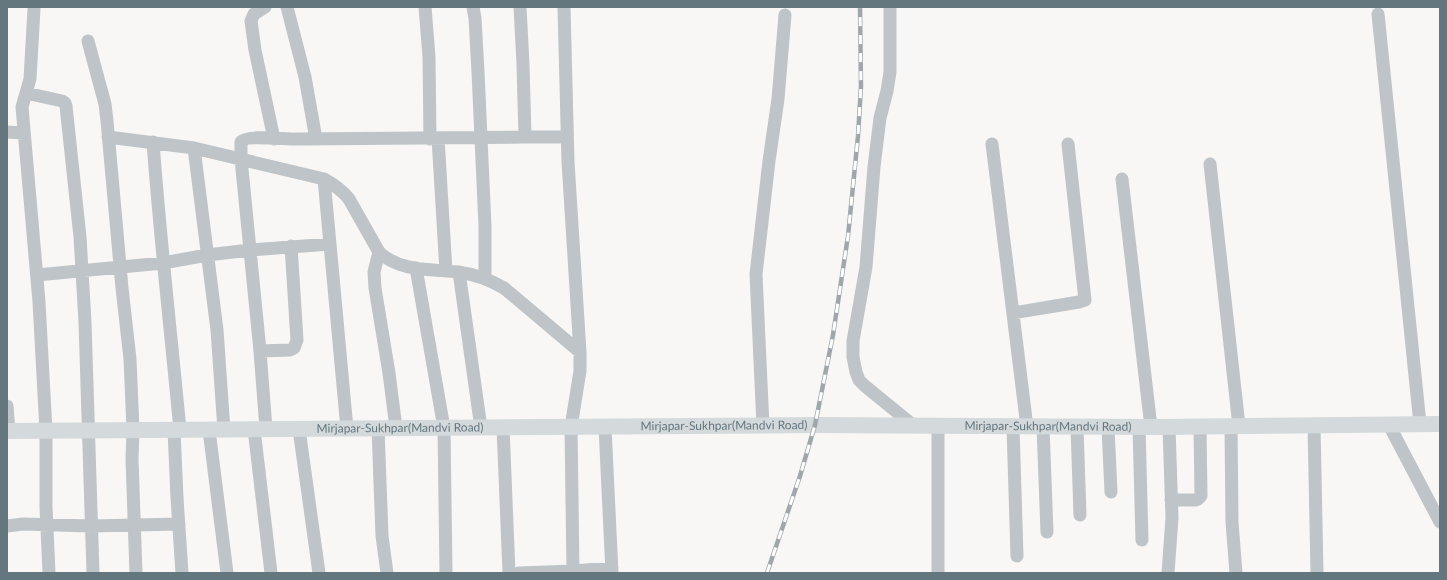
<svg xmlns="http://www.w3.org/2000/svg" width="1447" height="580" viewBox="0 0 1447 580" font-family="Lato,sans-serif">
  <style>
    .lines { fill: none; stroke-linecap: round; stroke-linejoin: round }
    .minor { stroke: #bec4c7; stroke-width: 13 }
    .major { stroke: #d4d9db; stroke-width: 16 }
    .rail-casing { stroke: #9ea7ab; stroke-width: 4.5 }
    .rail { stroke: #fff; stroke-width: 3; stroke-dasharray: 9; stroke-linecap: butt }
    .labels { text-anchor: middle; stroke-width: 4; stroke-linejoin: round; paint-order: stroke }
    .street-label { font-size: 12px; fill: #64777f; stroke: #fff }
  </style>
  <rect width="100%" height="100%" fill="#f8f7f5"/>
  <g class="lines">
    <!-- minor -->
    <path class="minor" d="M 265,7 L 254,14 L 251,21 L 255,50 L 274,139
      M 287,7 L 305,77 L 316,139
      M 425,7 L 429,57 L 430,139
      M 473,7 L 475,18 L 478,72 L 485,226 L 485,278
      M 564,7 L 568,162 L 580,352 L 580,371 L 571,427 L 573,571
      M 890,7 L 890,72 L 887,91 L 880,118 L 874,167 L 866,267 L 853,341 L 853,357 L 856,372 L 859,380 L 865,386 L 914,426
      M 34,9 L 30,79 L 22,107 L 39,302 L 46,431 L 46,507 L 49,573
      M 1378,14 L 1420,424
      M 88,41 L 105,104 L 107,121 L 122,288 L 130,359 L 133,430 L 132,459 L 136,573
      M 26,93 L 62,101 L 65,103 L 66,106 L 80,237 L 85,322 L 93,573
      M 7,132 L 24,133
      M 108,137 L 194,148 L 324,179 C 335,185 342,190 349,199 L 379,252 C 399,272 432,269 458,272 C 474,274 490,280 504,288 L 580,352
      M 525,137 L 567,137
      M 438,138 L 446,271
      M 153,142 C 160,238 171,334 180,430
      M 992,144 L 1027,427
      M 194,148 L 217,330 L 224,430
      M 1210,164 L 1239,426
      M 324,179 L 347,429
      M 1122,179 L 1151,427
      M 379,252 L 374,272 L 375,288 L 389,373 L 396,428
      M 416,268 L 444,428 L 446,573
      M 459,272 L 481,428
      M 37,275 L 163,263 L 207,255 L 250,250 L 330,244
      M 1013,313 L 1079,302 L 1085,300 L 1068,144
      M 260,351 L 290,350 L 294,348 L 297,340 L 291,246
      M 7,406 L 9,431
      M 1314,425 L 1317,573
      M 1389,425 L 1440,522
      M 763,426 L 756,274 L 769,161 L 778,99 L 785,15
      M 938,426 L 938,573
      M 1231,426 L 1232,522 L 1236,573
      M 503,427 L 509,573
      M 605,427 L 612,573
      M 1013,427 L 1017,556
      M 1043,427 L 1047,532
      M 1077,427 L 1080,515
      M 1108,427 L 1111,492
      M 1139,427 L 1142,540
      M 378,428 L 382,536 L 387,573
      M 254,429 L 271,573
      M 266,429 L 260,351 L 241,159 L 241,142 C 246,134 289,140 300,139 C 375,139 450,138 525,137 L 523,64 L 520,7
      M 299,429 L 319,573
      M 174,430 L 177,498 L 182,573
      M 209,430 L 227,573
      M 1171,500 L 1195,500 L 1198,499 L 1201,496 L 1200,427
      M 7,526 L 23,524 L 91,526 L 179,524
      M 519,573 L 573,571 L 612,568
      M 1168,573 L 1172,518 L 1169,427"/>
    <!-- major -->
    <path class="major" id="s1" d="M 7,431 L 815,425 L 1158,427 L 1440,424"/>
    <defs>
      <path id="rail" d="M 767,573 L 800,476 L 815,425 L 833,335 L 848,236 L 858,136 L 861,86 L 860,7"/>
    </defs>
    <!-- rail casing -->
    <use href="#rail" class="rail-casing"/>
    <!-- rail -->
    <use href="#rail" class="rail"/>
  </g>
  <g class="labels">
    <!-- street labels -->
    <g class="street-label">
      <text dy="4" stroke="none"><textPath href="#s1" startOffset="717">Mirjapar-Sukhpar(Mandvi Road)</textPath></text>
      <text dy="4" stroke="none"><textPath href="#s1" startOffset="1041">Mirjapar-Sukhpar(Mandvi Road)</textPath></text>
      <text dy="4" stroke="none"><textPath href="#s1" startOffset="393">Mirjapar-Sukhpar(Mandvi Road)</textPath></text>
    </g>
  </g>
  <!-- border -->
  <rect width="1447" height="580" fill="none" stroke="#64777f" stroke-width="16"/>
</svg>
